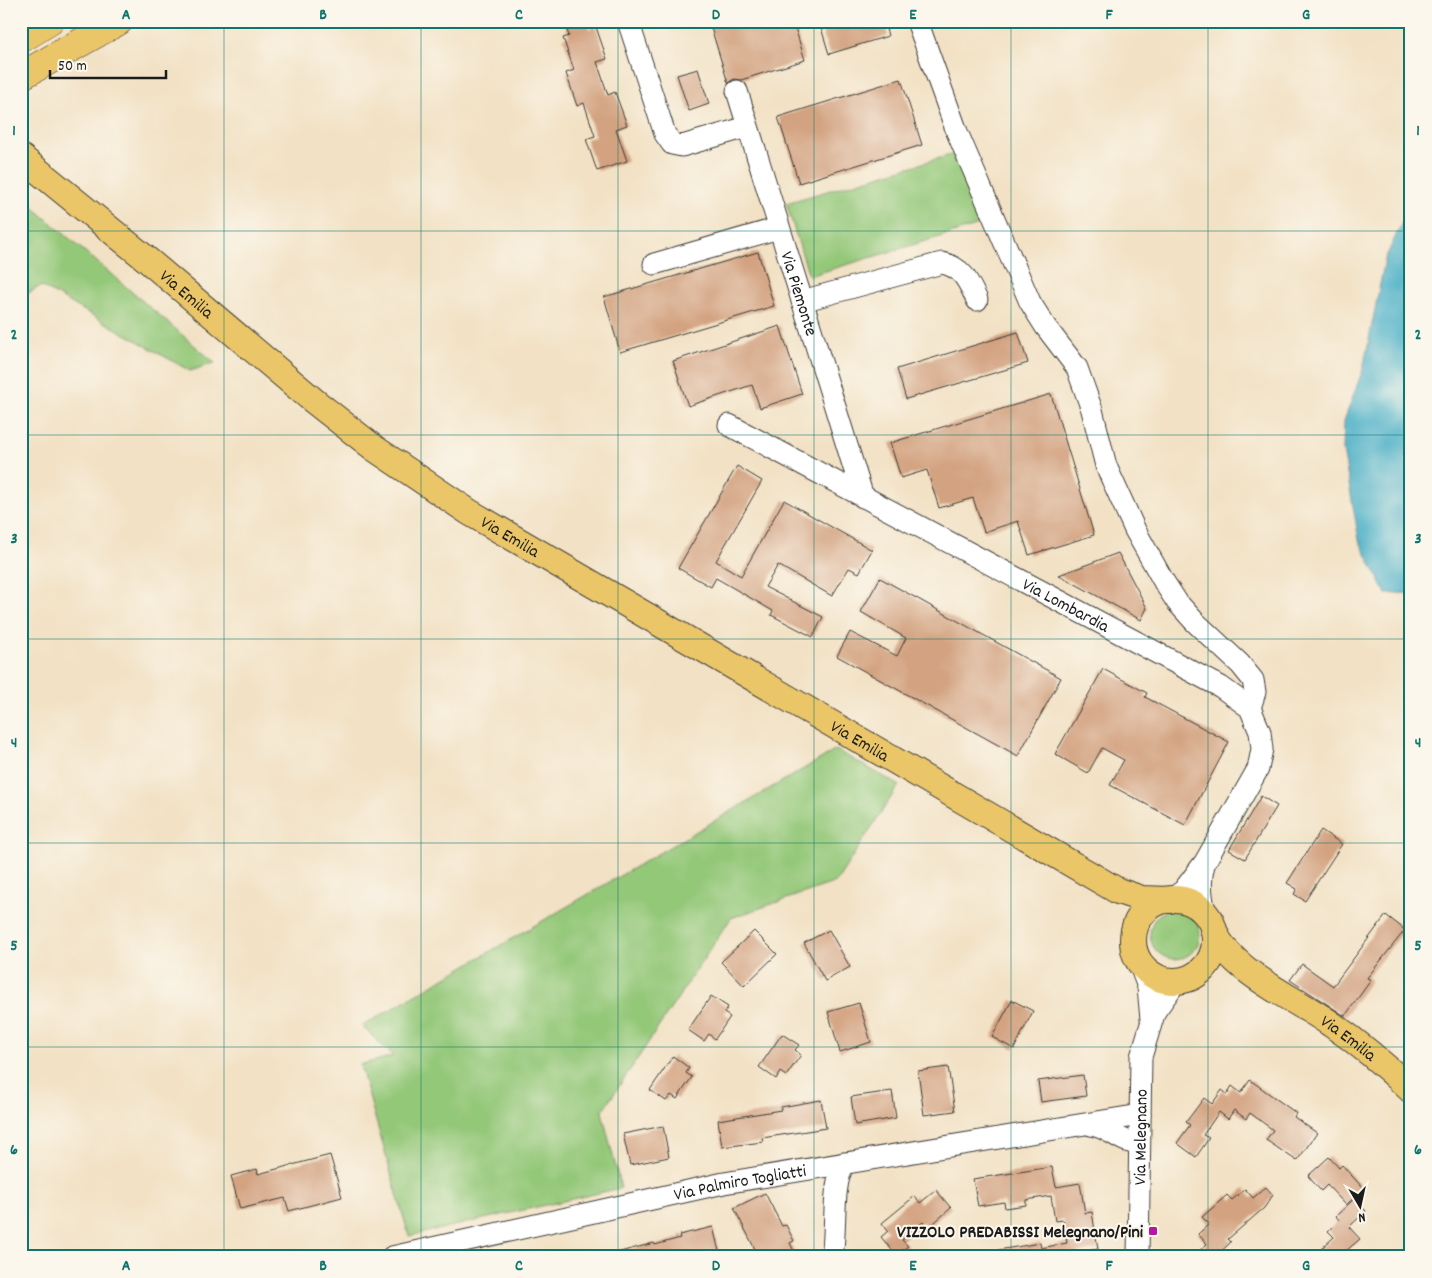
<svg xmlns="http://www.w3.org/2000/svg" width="1432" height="1278" viewBox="0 0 1432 1278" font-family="Dekko,sans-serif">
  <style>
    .green { fill: #94c879; stroke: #58724a }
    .water { fill: #47aec6; stroke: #326571 }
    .building { fill: #d3a381 }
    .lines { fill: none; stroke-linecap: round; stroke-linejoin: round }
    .minor-casing { stroke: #3c3a35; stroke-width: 23 }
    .major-casing { stroke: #3c3a35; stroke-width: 28 }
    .highway-casing { stroke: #3c3a35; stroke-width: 29 }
    .minor { stroke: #fff; stroke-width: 21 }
    .major { stroke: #ebc669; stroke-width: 26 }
    .highway { stroke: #ebc669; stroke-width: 28 }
    .grid { fill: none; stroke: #0f766e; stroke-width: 1; stroke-opacity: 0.55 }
    .poi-dot { fill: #b5179e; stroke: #fbf7ec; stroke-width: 2 }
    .labels { text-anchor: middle; stroke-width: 4; stroke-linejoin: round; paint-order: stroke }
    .street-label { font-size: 18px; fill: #1c1c1c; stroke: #fbf7ec }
    .poi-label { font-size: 18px; font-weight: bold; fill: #1c1c1c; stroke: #fbf7ec; text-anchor: end }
    .neatline { fill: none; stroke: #0f766e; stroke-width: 2 }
    .grid-label { font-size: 16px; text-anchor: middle; font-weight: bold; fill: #0f766e }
  </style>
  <rect width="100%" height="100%" fill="#fbf7ec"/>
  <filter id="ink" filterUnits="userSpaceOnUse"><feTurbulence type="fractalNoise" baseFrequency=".02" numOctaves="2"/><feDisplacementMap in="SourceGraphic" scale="10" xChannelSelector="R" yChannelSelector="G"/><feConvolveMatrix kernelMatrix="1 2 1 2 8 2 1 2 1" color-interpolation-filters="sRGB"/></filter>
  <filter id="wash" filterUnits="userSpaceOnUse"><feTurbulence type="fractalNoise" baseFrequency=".0096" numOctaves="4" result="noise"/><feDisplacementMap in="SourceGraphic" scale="20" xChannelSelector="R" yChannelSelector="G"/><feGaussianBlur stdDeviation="1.12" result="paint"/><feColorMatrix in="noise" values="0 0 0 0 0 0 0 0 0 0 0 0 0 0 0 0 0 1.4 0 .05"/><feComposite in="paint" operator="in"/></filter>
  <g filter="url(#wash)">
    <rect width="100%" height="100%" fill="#f2e1c4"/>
    <!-- green -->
    <path class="green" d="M 957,153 L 986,223 L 809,276 L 786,203 Z
      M 21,197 L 215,363 L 190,371 L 41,286 L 21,297 Z
      M 836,750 L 899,785 L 836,882 L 731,918 L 602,1112 L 621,1188 L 409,1236 L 360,1065 L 393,1056 L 362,1026 Z
      M1150 934a25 25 0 1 1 50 0a25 25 0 1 1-50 0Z"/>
    <!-- water -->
    <path class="water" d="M 1411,197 L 1411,438 L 1405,459 L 1411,476 L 1411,593 L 1386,594 L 1359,540 L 1343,450 L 1344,421 L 1363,369 L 1385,259 L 1406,214 Z"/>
    <g id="blocks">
      <!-- building -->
      <path class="building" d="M 564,21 L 586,21 L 589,29 L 596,27 L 607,59 L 597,62 L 608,95 L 615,92 L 627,125 L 616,129 L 627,161 L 597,171 L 586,139 L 595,136 L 584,103 L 577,106 L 566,73 L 574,70 L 563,38 L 569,36 Z
        M 709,21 L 793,21 L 805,60 L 741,80 L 734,79 L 728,83 Z
        M 819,21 L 884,21 L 888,36 L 829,54 Z
        M 698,69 L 709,104 L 689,111 L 677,75 Z
        M 901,79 L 922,145 L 799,183 L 778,117 Z
        M 758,252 L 774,306 L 620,352 L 604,297 Z
        M 780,326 L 802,394 L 760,408 L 752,385 L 688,406 L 673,361 Z
        M 1018,332 L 1028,363 L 906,399 L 897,369 Z
        M 1051,394 L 1094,535 L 1029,555 L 1018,521 L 984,532 L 973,498 L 939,508 L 927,470 L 901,478 L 890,443 Z
        M 737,466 L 762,481 L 716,561 L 741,576 L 784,500 L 872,550 L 859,573 L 849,568 L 832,596 L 778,565 L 765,587 L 823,617 L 813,637 L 771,615 L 773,611 L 716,578 L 711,587 L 678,568 Z
        M 1118,553 L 1147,608 L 1141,620 L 1059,575 Z
        M 880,578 L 1061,678 L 1018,756 L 837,656 L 850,632 L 897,656 L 906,638 L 861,612 Z
        M 1103,669 L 1147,693 L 1145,697 L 1229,742 L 1185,825 L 1110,785 L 1124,760 L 1102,748 L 1088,773 L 1055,754 Z
        M 1261,796 L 1277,806 L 1245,859 L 1229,850 Z
        M 1321,830 L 1342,844 L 1305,901 L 1294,894 L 1297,889 L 1287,883 Z
        M 1386,915 L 1405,930 L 1367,978 L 1371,980 L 1345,1016 L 1290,980 L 1302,964 L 1333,986 Z
        M 829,930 L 850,967 L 825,981 L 804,943 Z
        M 754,931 L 777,954 L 744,986 L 721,962 Z
        M 711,996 L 728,1007 L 724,1013 L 730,1017 L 715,1039 L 709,1034 L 704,1041 L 688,1030 Z
        M 1012,1000 L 1033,1011 L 1014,1049 L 992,1037 Z
        M 859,1003 L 871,1042 L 840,1052 L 828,1012 Z
        M 782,1034 L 799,1045 L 795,1050 L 801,1055 L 786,1076 L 780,1072 L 776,1079 L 759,1067 Z
        M 673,1056 L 689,1068 L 686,1073 L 692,1077 L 677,1099 L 671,1095 L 666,1101 L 650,1090 Z
        M 948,1067 L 955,1111 L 924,1115 L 918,1071 Z
        M 1083,1075 L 1086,1096 L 1041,1102 L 1038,1081 Z
        M 1250,1080 L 1296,1113 L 1294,1117 L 1317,1133 L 1297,1161 L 1266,1140 L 1273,1130 L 1250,1113 L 1246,1119 L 1234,1110 L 1228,1119 L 1219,1112 L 1203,1135 L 1209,1138 L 1196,1157 L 1177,1143 L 1190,1125 L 1186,1122 L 1204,1098 L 1212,1104 L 1222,1090 L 1227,1094 L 1232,1086 L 1241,1093 Z
        M 892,1091 L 896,1118 L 855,1125 L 851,1097 Z
        M 821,1100 L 826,1128 L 762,1138 L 763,1142 L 722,1147 L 718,1120 L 781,1110 L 781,1107 Z
        M 663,1126 L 669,1157 L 630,1165 L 623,1134 Z
        M 330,1155 L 342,1197 L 289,1211 L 285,1198 L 240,1209 L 231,1176 L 257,1169 L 258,1174 Z
        M 1329,1157 L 1339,1168 L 1342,1165 L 1364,1189 L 1346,1205 L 1327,1185 L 1321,1191 L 1308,1176 Z
        M 1052,1167 L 1056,1187 L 1080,1183 L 1085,1213 L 1092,1212 L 1098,1249 L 1076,1253 L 1077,1257 L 998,1257 L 998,1250 L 1040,1243 L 1041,1248 L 1067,1243 L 1063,1220 L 1055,1221 L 1051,1196 L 1026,1200 L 1026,1205 L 1005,1208 L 1004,1202 L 978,1206 L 973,1179 Z
        M 1266,1187 L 1273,1195 L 1264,1208 L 1228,1239 L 1231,1242 L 1215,1257 L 1192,1257 L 1207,1244 L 1198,1234 L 1209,1224 L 1202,1217 L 1227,1195 L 1232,1200 L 1245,1189 L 1253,1198 Z
        M 936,1190 L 951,1208 L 928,1228 L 923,1222 L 902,1240 L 908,1246 L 896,1255 L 881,1237 L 888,1231 L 882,1223 L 915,1196 L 920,1203 Z
        M 765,1193 L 782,1226 L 786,1225 L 794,1241 L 790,1243 L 797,1257 L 759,1257 L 734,1208 Z
        M 1354,1199 L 1366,1211 L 1349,1227 L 1360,1239 L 1347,1250 L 1353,1257 L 1312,1257 L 1334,1237 L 1328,1231 L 1339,1220 L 1336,1216 Z
        M 713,1227 L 719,1251 L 695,1257 L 616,1257 L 616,1253 L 654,1243 L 655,1245 L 680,1238 L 679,1235 Z"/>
    </g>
  </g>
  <g filter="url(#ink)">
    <use href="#blocks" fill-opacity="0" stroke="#3c3a35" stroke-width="1"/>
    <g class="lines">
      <defs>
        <g id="minor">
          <path d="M 628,21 L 665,134 L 672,144 L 682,146 L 747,127"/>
          <path d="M 917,21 L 957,132 L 1030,302 L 1045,326 L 1077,368 L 1092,410 L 1106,466 L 1135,530 L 1164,582 L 1177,602 L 1195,622 L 1240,664 L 1253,680 L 1255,692 L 1250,708"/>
          <path id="s1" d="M 737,91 L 863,497"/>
          <path d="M 654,264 L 779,228"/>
          <path d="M 802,301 L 942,263 C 963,267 969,283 977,300"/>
          <path id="s2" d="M 729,425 L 1221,687 L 1250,708 L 1260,732 L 1262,749 L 1258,769 L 1205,862 L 1183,891 L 1170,900"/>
          <path d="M 1204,865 C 1199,883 1201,899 1207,917"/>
          <path d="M 1139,963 L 1148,987 L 1151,1019"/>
          <path d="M 1091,1125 C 1109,1127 1120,1143 1139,1144"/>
          <path id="s3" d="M 392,1257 L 724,1183 L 1140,1115"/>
          <path d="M 832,1257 C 837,1226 831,1189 844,1163"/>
          <path id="s4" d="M 1138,1257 L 1141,1057 L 1155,1011 L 1173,986 L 1184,979"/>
        </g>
        <g id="major">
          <path id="s5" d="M 21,157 L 144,257 L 314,401 L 374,448 L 469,512 L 1118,891 L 1142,899 L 1170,900"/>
          <circle cx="1174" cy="940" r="41"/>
          <path id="s6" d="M 1213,929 C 1229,971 1296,999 1331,1024 C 1359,1043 1386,1066 1411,1090"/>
        </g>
        <path id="highway" d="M 21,39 L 50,21
          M 21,76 L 119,21"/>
      </defs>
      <!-- minor casing -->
      <use href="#minor" class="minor-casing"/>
      <!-- major casing -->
      <use href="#major" class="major-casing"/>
      <!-- highway casing -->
      <use href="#highway" class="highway-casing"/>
      <!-- minor -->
      <use href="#minor" class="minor"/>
      <!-- major -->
      <use href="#major" class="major"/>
      <!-- highway -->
      <use href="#highway" class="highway"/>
    </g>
  </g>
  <!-- grid -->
  <path class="grid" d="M 224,21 L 224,1257M 421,21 L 421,1257M 618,21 L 618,1257M 814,21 L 814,1257M 1011,21 L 1011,1257M 1208,21 L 1208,1257M 21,231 L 1411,231M 21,435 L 1411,435M 21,639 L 1411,639M 21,843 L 1411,843M 21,1047 L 1411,1047"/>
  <!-- markers -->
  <rect class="poi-dot" x="1148" y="1226" width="10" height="10" rx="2.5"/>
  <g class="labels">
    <!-- street labels -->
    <g class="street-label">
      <text dy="6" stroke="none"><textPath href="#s5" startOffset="215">Via Emilia</textPath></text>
      <text dy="6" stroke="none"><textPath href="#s1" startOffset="212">Via Piemonte</textPath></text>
      <text dy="6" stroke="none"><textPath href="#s5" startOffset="620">Via Emilia</textPath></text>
      <text dy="6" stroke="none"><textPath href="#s2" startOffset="382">Via Lombardia</textPath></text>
      <text dy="6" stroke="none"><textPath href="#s5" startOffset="1025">Via Emilia</textPath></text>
      <text dy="6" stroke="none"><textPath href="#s6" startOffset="176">Via Emilia</textPath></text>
      <text dy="6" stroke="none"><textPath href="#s4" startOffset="120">Via Melegnano</textPath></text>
      <text dy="6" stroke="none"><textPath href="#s3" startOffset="356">Via Palmiro Togliatti</textPath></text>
    </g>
    <!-- poi labels -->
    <g class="poi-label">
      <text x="1143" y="1237">VIZZOLO PREDABISSI Melegnano/Pini</text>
    </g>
  </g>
  <!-- margin -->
  <rect width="1432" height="1278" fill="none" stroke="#fbf7ec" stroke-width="55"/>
  <!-- north arrow -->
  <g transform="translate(1360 1206) rotate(171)" stroke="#fbf7ec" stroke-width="4" paint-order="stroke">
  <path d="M0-4L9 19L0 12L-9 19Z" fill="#1c1c1c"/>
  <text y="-8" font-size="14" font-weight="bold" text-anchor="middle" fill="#1c1c1c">N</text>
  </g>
  <!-- scale -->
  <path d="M50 70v8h116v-8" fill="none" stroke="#1c1c1c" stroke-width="2.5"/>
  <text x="58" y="70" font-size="15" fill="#1c1c1c" stroke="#fbf7ec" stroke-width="4" paint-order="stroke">50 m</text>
  <rect x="28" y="28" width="1376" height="1222" class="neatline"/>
  <g class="grid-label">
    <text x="126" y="19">A</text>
    <text x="323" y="19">B</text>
    <text x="519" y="19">C</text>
    <text x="716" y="19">D</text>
    <text x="913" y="19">E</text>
    <text x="1109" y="19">F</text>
    <text x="1306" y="19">G</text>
    <text x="14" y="135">1</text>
    <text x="1418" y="135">1</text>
    <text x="14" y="339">2</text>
    <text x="1418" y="339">2</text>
    <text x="14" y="543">3</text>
    <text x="1418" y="543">3</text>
    <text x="14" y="747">4</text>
    <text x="1418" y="747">4</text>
    <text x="14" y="950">5</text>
    <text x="1418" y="950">5</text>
    <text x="14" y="1154">6</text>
    <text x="1418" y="1154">6</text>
    <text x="126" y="1270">A</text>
    <text x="323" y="1270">B</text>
    <text x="519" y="1270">C</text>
    <text x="716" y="1270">D</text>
    <text x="913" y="1270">E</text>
    <text x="1109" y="1270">F</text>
    <text x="1306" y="1270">G</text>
  </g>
</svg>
